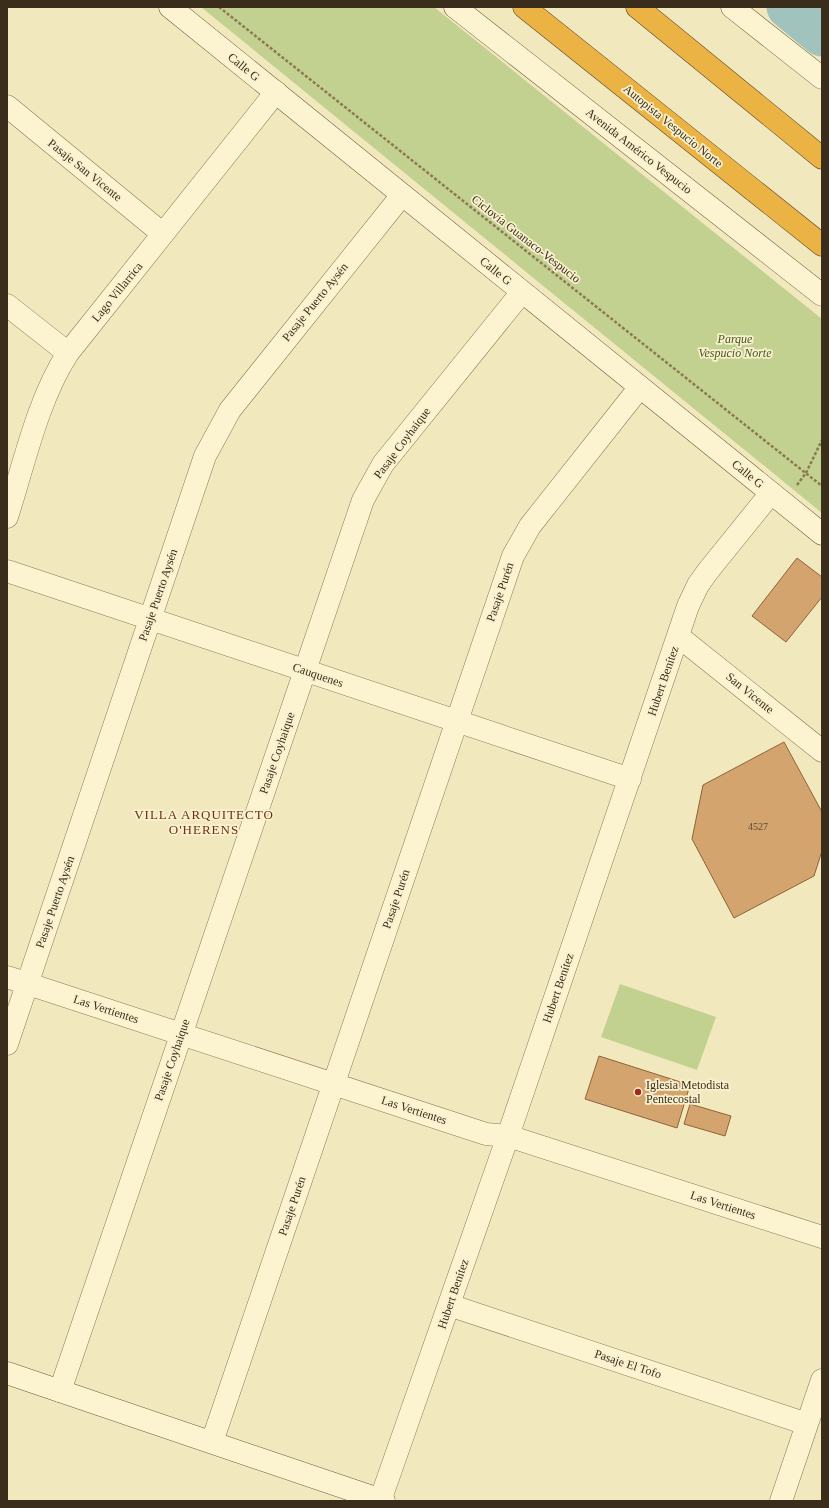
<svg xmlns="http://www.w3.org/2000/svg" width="829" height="1508" viewBox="0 0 829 1508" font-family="'Times New Roman',serif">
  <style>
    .green { fill: #c3d190 }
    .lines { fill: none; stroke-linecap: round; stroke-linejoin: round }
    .river { stroke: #a1c3bd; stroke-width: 43 }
    .building { fill: #d4a46f; stroke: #8e6338 }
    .street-casing { stroke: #8c7854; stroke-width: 23 }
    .secondary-casing { stroke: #6e5838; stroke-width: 23 }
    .highway-casing { stroke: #594429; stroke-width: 23 }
    .path { stroke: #8c7854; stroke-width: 2.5; stroke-dasharray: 3 2; stroke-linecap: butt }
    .street { stroke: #fcf4d1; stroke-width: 22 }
    .secondary { stroke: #fcf4d1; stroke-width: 22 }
    .highway { stroke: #ebb344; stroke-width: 22 }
    .poi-dot { fill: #a12b1e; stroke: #f9f1ce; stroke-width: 1.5 }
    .labels { text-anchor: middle; stroke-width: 3.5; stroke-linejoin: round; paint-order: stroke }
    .number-label { font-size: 10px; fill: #604b30 }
    .street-label { font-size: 12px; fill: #3a2d1b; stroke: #f9f1ce }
    .park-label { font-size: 12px; font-style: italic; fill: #44581f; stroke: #f9f1ce }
    .poi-label { font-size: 12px; fill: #3a2d1b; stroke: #f9f1ce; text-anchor: start }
    .neighbourhood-label { font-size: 13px; letter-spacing: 1px; fill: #6b3016; stroke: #f9f1ce }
  </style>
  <rect width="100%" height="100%" fill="#f2e8bd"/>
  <!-- green -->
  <path class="green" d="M 201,7 L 434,7 L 822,319 L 822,513 Z
    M 620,984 L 716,1017 L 697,1070 L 601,1037 Z"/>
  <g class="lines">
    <!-- river -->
    <path class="river" d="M 788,7 L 822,35"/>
  </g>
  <!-- building -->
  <path class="building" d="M 797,558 L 822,577 L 822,597 L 786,642 L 752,616 Z
    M 784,742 L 822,812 L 822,851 L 814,876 L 734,918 L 692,839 L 703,785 Z
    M 599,1056 L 690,1085 L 677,1128 L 585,1099 Z
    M 690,1104 L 731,1116 L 725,1136 L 684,1124 Z"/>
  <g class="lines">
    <defs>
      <path id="street" d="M 7,106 L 163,234
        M 7,305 L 68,353
        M 7,517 C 24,464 38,399 68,353 L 276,92
        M 7,571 L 630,779
        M 678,636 L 822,751
        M 7,977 L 486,1134 L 508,1136 L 822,1237
        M 7,1044 L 205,456 L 230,410 L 402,195
        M 449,1305 L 807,1424
        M 60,1391 L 363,500 L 383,464 L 522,292
        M 212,1442 L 513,556 L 530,526 L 640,387
        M 380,1501 L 508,1136 L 688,606 L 698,585 L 708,571 L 771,493
        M 781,1501 L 822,1380"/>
      <path id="secondary" d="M 170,7 L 822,534
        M 455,7 L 822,295
        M 732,7 L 822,78
        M 7,1373 L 384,1501"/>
      <path id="highway" d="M 524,7 L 822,245
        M 637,7 L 822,158"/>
    </defs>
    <!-- street casing -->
    <use href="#street" class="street-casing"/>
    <!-- secondary casing -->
    <use href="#secondary" class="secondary-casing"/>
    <!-- highway casing -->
    <use href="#highway" class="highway-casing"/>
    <!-- path -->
    <path class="path" d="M 219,7 L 822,486
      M 797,485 L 806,473 L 822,440"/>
    <!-- street -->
    <use href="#street" class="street"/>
    <!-- secondary -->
    <use href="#secondary" class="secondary"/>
    <!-- highway -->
    <use href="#highway" class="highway"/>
  </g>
  <!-- markers -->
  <circle class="poi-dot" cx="638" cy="1092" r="4"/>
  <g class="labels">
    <!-- number labels -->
    <g class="number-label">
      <text x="758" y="830">4527</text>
    </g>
    <!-- street labels -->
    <g class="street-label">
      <text transform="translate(244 67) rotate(39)" y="4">Calle G</text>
      <text transform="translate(673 126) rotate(39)" y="4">Autopista Vespucio Norte</text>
      <text transform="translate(639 151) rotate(38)" y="4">Avenida Américo Vespucio</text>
      <text transform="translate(85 170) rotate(39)" y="4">Pasaje San Vicente</text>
      <text transform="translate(526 239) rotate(38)" y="4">Ciclovía Guanaco-Vespucio</text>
      <text transform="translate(496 271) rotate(39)" y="4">Calle G</text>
      <text transform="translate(117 292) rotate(-51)" y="4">Lago Villarrica</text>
      <text transform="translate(315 302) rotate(-51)" y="4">Pasaje Puerto Aysén</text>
      <text transform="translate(402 443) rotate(-53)" y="4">Pasaje Coyhaique</text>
      <text transform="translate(748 474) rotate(39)" y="4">Calle G</text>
      <text transform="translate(500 592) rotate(-71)" y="4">Pasaje Purén</text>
      <text transform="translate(158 595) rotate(-71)" y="4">Pasaje Puerto Aysén</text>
      <text transform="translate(318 675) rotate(19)" y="4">Cauquenes</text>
      <text transform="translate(663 681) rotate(-71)" y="4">Hubert Benítez</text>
      <text transform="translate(750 693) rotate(39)" y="4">San Vicente</text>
      <text transform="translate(277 753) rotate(-71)" y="4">Pasaje Coyhaique</text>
      <text transform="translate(396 899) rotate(-71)" y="4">Pasaje Purén</text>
      <text transform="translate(55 902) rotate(-71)" y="4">Pasaje Puerto Aysén</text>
      <text transform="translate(558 988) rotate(-71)" y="4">Hubert Benítez</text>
      <text transform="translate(106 1009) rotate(18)" y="4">Las Vertientes</text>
      <text transform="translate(172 1060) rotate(-71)" y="4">Pasaje Coyhaique</text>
      <text transform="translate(414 1110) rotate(18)" y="4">Las Vertientes</text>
      <text transform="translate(723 1205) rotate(18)" y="4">Las Vertientes</text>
      <text transform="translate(292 1206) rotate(-71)" y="4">Pasaje Purén</text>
      <text transform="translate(453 1294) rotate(-71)" y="4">Hubert Benítez</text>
      <text transform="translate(628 1364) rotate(18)" y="4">Pasaje El Tofo</text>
    </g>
    <!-- park labels -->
    <g class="park-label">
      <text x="735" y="343">Parque<tspan x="735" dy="14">Vespucio Norte</tspan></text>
    </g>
    <!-- poi labels -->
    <g class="poi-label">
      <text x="646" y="1089">Iglesia Metodista<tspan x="646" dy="14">Pentecostal</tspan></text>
    </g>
    <!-- neighbourhood labels -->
    <g class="neighbourhood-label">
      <text x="204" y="819">VILLA ARQUITECTO<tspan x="204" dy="15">O'HERENS</tspan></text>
    </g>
  </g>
  <!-- border -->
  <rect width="829" height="1508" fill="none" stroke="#3a2d1b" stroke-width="16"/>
</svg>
